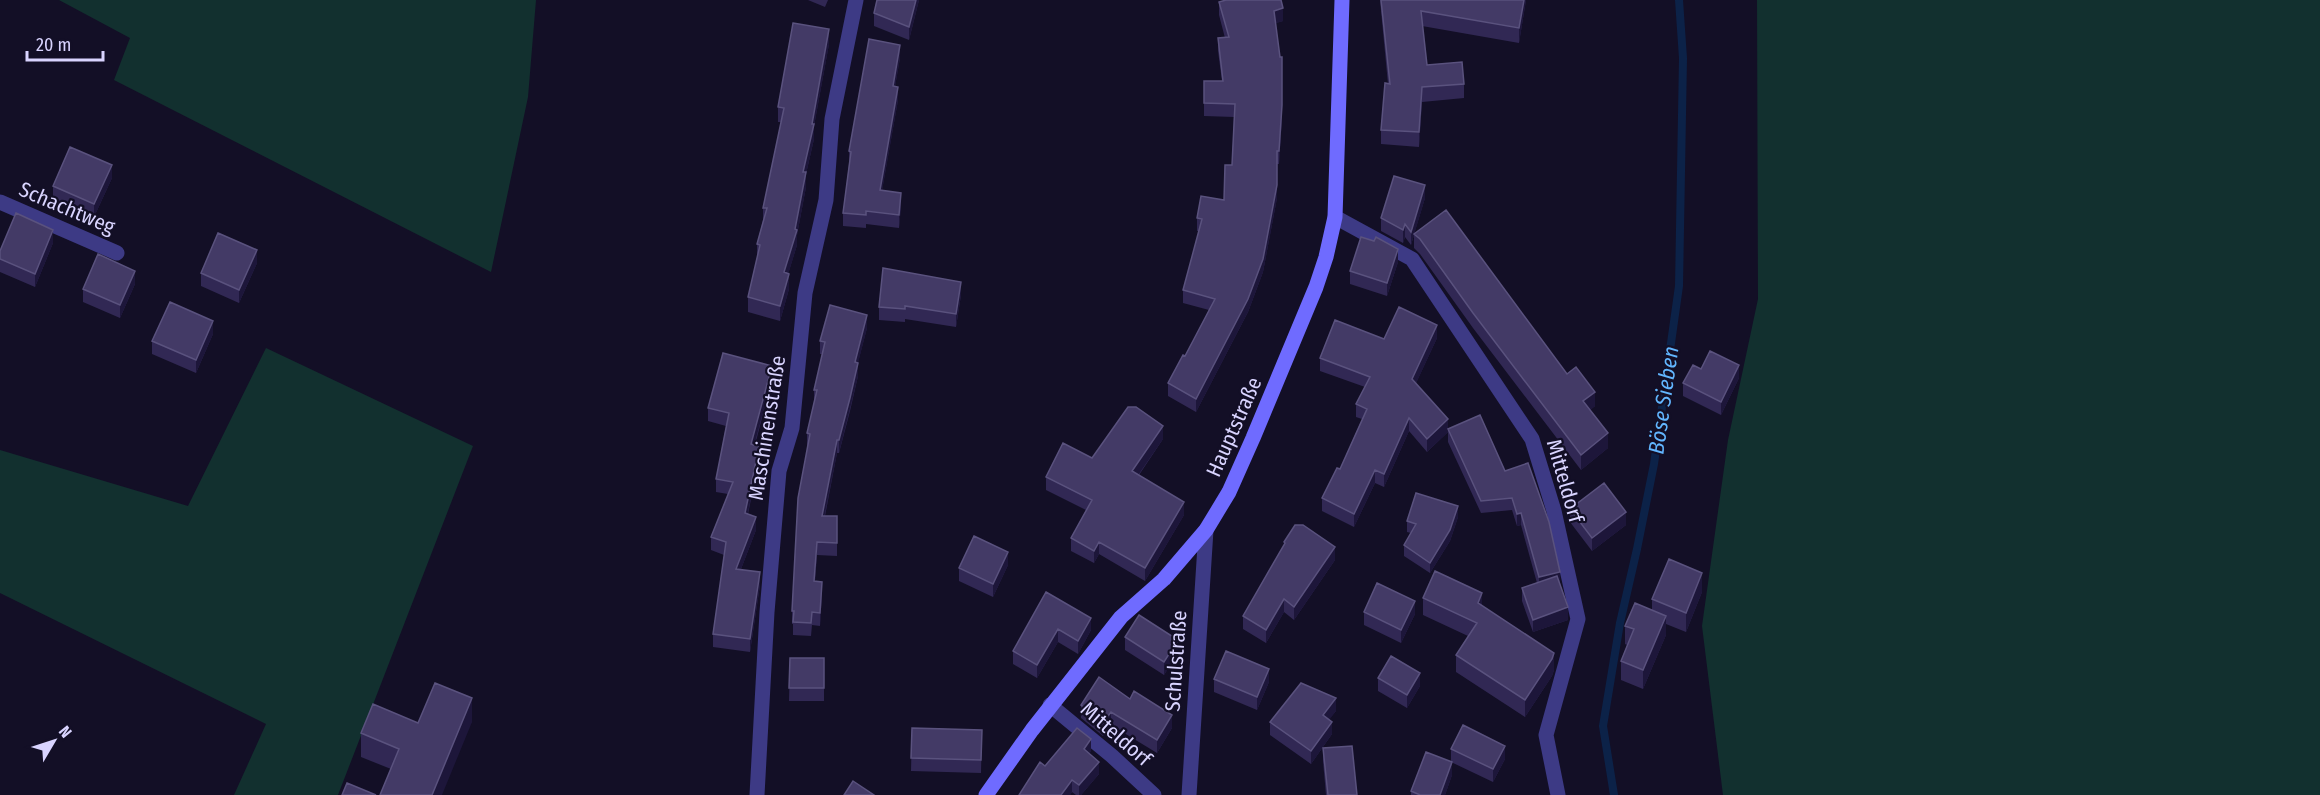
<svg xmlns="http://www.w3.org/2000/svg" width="2320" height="795" viewBox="0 0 2320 795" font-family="'Fira Sans Condensed',sans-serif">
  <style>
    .green { fill: #12302f }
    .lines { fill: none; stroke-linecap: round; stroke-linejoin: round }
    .stream { stroke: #0c2248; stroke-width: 8 }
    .minor { stroke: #3d3a85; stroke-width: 15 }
    .secondary { stroke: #6f6bff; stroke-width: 15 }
    .wall { fill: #312854 }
    .shaded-wall { fill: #1d163a }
    .building { fill: #433a66; stroke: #5a527e; stroke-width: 1.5 }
    .labels { text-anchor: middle; stroke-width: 4.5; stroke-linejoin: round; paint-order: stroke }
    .street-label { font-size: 21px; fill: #d9d4ff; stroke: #130f26 }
    .water-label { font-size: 22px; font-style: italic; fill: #62b6ff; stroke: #130f26 }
  </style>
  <rect width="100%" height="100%" fill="#130f26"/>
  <!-- green -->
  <path class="green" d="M 59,0 L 536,0 L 528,97 L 491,272 L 114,80 L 130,38 Z
    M 1757,0 L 2320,0 L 2320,795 L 1723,795 L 1702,626 L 1728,440 L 1758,299 Z
    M 266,348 L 473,446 L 338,795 L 234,795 L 266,724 L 0,593 L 0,450 L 188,506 Z"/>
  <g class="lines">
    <!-- stream -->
    <path class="stream" d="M 1614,795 L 1603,726 L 1620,623 L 1637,549 L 1654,464 L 1679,286 L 1683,58 L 1679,0"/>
    <!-- minor -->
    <path class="minor" d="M 0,202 L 117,253
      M 1335,217 L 1412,259 L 1532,439 L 1554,511 L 1578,619 L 1546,735 L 1558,795
      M 1050,705 L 1112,756 L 1154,795
      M 757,795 L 767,612 L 779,471 L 792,428 L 805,293 L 826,200 L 832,119 L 856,0
      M 1189,795 L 1206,530"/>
    <!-- secondary -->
    <path class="secondary" d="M 986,795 L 1032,730 L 1121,617 L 1164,579 L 1206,530 L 1229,492 L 1253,438 L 1316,287 L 1326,257 L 1335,217 L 1342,0"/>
  </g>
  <!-- wall -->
  <path class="wall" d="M 808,0 L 828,0 L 825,7 Z
    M 919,0 L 909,40 L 874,26 L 874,13 Z
    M 1380,0 L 1526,0 L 1519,43 L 1422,26 L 1427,65 L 1464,84 L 1464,98 L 1422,102 L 1419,147 L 1381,144 L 1381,130 L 1388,84 Z
    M 1219,2 L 1283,21 L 1275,23 L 1280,57 L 1282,57 L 1282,118 L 1279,164 L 1277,164 L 1277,198 L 1263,272 L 1248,312 L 1196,412 L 1168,396 L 1168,383 L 1185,356 L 1209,310 L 1183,303 L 1183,290 L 1199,231 L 1197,231 L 1197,218 L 1224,200 L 1232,165 L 1234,117 L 1204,116 L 1204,81 L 1222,81 L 1218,51 L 1218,38 L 1225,38 L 1219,15 Z
    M 829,44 L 814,126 L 814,139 L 806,174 L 806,187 L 797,235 L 797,245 L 788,274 L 789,289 L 780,321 L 748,312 L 748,297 L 757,259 L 757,244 L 763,220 L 763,208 L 781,122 L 778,122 L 778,107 Z
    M 900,58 L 895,86 L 898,100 L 882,190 L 901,206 L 899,228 L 866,224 L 866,228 L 843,226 L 843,213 L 849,164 L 849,151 Z
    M 112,178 L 94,217 L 53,199 L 53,186 Z
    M 1425,198 L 1414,234 L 1567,374 L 1595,406 L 1590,410 L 1608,448 L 1581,470 L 1473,328 L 1420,254 L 1414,248 L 1414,235 L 1411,245 L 1405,237 L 1403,243 L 1381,231 L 1381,218 Z
    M 53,243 L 35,287 L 0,272 L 0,251 Z
    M 1398,262 L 1387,296 L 1350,284 L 1350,271 Z
    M 257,263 L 239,303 L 201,286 L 201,273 Z
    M 135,284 L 120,318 L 83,302 L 83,289 Z
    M 961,295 L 956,327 L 905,319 L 905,322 L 879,320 L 879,307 Z
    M 867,328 L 858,362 L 858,376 L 850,411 L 839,453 L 837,453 L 825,516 L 837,516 L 837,556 L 817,555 L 815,581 L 822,594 L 820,626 L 812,625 L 811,636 L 793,635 L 793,624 L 792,624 L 792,611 L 808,446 L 807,446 L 807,433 L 814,402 L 814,390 L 822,354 L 820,354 L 820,341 Z
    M 213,334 L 196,373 L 152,354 L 152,341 Z
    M 1437,338 L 1416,383 L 1448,432 L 1427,452 L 1409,431 L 1384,487 L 1375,483 L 1354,527 L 1322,511 L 1322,498 L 1340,469 L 1362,419 L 1356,417 L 1356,404 L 1365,387 L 1320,371 L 1320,358 L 1384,339 Z
    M 1701,369 L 1739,378 L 1721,415 L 1683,396 L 1683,383 Z
    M 772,379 L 755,445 L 759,460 L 748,514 L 756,530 L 741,569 L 760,585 L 750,652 L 713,647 L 713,634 L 724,555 L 711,550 L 711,537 L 728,494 L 716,492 L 716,479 L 726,426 L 708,421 L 708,408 Z
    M 1448,429 L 1505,471 L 1560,584 L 1568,620 L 1533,632 L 1522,601 L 1522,588 L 1537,583 L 1521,525 L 1517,526 L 1512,510 L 1481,513 L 1448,442 Z
    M 1163,439 L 1139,475 L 1184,515 L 1145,581 L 1099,554 L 1094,563 L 1071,551 L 1071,538 L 1086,510 L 1046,490 L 1046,477 L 1092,458 Z
    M 1570,509 L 1626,525 L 1592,551 L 1570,522 Z
    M 1458,517 L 1450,541 L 1430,573 L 1404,556 L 1404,545 L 1411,533 L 1407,532 L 1407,521 Z
    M 1284,542 L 1335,560 L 1294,620 L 1284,612 L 1266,643 L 1243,629 L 1243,616 L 1284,546 Z
    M 1008,565 L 993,597 L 959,581 L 959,568 Z
    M 1046,592 L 1091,630 L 1078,654 L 1058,642 L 1037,678 L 1013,664 L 1013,651 Z
    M 1702,592 L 1686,632 L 1666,624 L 1666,635 L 1643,689 L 1621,680 L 1621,661 L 1627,645 L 1625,644 L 1625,626 L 1652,610 L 1652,599 Z
    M 1423,598 L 1482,606 L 1554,670 L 1552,676 L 1525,717 L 1456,672 L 1456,655 L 1468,636 L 1423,615 Z
    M 1364,612 L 1415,614 L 1401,643 L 1364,625 Z
    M 1125,637 L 1178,653 L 1164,675 L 1125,650 Z
    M 790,658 L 824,658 L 824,701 L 789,701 Z
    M 1378,678 L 1420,686 L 1407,708 L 1378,691 Z
    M 1214,679 L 1269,682 L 1257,710 L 1214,692 Z
    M 1130,699 L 1172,728 L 1157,753 L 1111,725 L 1103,736 L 1081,718 L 1081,705 Z
    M 1336,711 L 1329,719 L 1332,734 L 1311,764 L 1270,735 L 1270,722 Z
    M 472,722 L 391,769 L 361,757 L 361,733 L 418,723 Z
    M 912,728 L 982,730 L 981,773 L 911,771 Z
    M 1323,748 L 1357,795 L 1326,795 L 1323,761 Z
    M 1451,749 L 1505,759 L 1493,782 L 1451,762 Z
    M 1091,751 L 1089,754 L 1099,774 L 1081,795 L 1076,795 L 1072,792 L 1070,795 L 1019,795 L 1045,766 Z
    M 1452,775 L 1445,795 L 1411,795 L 1411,791 Z"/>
  <!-- shaded-wall -->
  <path class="shaded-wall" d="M 916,0 L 919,0 L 909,40 L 909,27 Z
    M 1524,0 L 1526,0 L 1519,43 L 1519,28 Z
    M 1283,8 L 1283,21 L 1274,24 L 1274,11 Z
    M 829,29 L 829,44 L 814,126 L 814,139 L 806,174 L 806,187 L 797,235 L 797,245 L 784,288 L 784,272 L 795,229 L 803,172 Z
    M 900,45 L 900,58 L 893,99 L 893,86 Z
    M 898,87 L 898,100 L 880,203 L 880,190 Z
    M 1422,87 L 1422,102 L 1419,147 L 1419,132 Z
    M 1282,105 L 1282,118 L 1279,164 L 1279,151 Z
    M 112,165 L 112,178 L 94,217 L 94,204 Z
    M 1277,185 L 1277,198 L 1263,272 L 1248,312 L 1196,412 L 1196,399 Z
    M 1425,185 L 1425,198 L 1411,245 L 1411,232 Z
    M 901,193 L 901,206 L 899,228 L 899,215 Z
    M 1405,224 L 1405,237 L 1403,243 L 1403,230 Z
    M 53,230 L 53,243 L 35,287 L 35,274 Z
    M 1398,249 L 1398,262 L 1387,296 L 1387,283 Z
    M 257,250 L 257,263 L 239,303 L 239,290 Z
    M 135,271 L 135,284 L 120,318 L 120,305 Z
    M 789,274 L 789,289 L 780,321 L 780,306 Z
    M 961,282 L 961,295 L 956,327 L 956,314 Z
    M 867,315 L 867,328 L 855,375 L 855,362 Z
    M 213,321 L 213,334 L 196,373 L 196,360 Z
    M 1437,325 L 1437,338 L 1412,392 L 1412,379 Z
    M 858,363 L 858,376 L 839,453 L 839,440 Z
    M 1739,365 L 1739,378 L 1721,415 L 1721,402 Z
    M 772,366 L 772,379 L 751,457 L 751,444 Z
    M 1595,392 L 1595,406 L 1583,416 L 1583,401 Z
    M 1409,418 L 1409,431 L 1384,487 L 1384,474 Z
    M 1448,419 L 1448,432 L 1427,452 L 1427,439 Z
    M 1163,426 L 1163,439 L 1132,484 L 1132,471 Z
    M 1608,433 L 1608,448 L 1581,470 L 1581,455 Z
    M 837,440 L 837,453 L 822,528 L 822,516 Z
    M 759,447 L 759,460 L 745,526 L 745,513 Z
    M 1375,470 L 1375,483 L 1354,527 L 1354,514 Z
    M 1184,502 L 1184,515 L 1145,581 L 1145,568 Z
    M 1458,506 L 1458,517 L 1450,541 L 1430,573 L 1430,563 Z
    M 1626,512 L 1626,525 L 1592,551 L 1592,538 Z
    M 1521,513 L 1521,525 L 1517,526 L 1517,514 Z
    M 756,517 L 756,530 L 736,582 L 736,569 Z
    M 817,542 L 817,555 L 814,594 L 814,581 Z
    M 1099,542 L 1099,554 L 1094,563 L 1094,551 Z
    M 1335,547 L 1335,560 L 1294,620 L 1294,607 Z
    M 1008,552 L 1008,565 L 993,597 L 993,584 Z
    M 760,572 L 760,585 L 750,652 L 750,639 Z
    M 1560,572 L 1560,584 L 1539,590 L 1539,577 Z
    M 1702,573 L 1702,592 L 1686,632 L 1686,613 Z
    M 822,582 L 822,594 L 820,626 L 820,613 Z
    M 1482,593 L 1482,610 L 1478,603 Z
    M 1284,599 L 1284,612 L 1266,643 L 1266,630 Z
    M 1415,601 L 1415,614 L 1401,643 L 1401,630 Z
    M 1568,607 L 1568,620 L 1533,632 L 1533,620 Z
    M 1666,616 L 1666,635 L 1643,689 L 1643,670 Z
    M 1091,618 L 1091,630 L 1078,654 L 1078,641 Z
    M 1058,629 L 1058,642 L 1037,678 L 1037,665 Z
    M 1178,640 L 1178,653 L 1164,675 L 1164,662 Z
    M 1554,653 L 1554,670 L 1552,676 L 1525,717 L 1525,700 Z
    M 1269,669 L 1269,682 L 1257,710 L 1257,697 Z
    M 1420,673 L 1420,686 L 1407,708 L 1407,695 Z
    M 472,698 L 472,722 L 442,795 L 432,795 Z
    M 1336,698 L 1336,711 L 1323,728 L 1323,715 Z
    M 1111,712 L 1111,725 L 1103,736 L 1103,723 Z
    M 1172,715 L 1172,728 L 1157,753 L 1157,740 Z
    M 1332,722 L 1332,734 L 1311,764 L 1311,751 Z
    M 1091,739 L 1091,751 L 1084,762 L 1084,749 Z
    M 1505,746 L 1505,759 L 1493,782 L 1493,769 Z
    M 1099,762 L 1099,774 L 1081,795 L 1079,795 L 1079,785 Z
    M 1452,762 L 1452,775 L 1445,795 L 1440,795 Z
    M 1072,780 L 1072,792 L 1070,795 L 1061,795 Z"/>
  <!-- building -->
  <path class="building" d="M 877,0 L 916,0 L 909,27 L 874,13 Z
    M 1226,0 L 1281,0 L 1283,8 L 1274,11 L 1280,57 L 1282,57 L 1282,105 L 1279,151 L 1277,151 L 1277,185 L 1263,259 L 1248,299 L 1196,399 L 1168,383 L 1183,355 L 1185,356 L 1215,299 L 1183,290 L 1202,219 L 1197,218 L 1201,196 L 1224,200 L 1225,165 L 1232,165 L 1235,104 L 1204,103 L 1204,81 L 1223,81 L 1218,38 L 1229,37 L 1219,2 Z
    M 1381,0 L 1524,0 L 1519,28 L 1421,11 L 1427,65 L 1462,62 L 1464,84 L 1422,87 L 1419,132 L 1381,130 L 1385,83 L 1390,84 Z
    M 793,23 L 829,29 L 812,124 L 814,124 L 803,172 L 806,172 L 795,229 L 797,230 L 784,272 L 789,274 L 780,306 L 748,297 L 760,245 L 757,244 L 767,208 L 763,208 L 784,108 L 778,107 Z
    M 869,39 L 900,45 L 893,86 L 898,87 L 880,190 L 901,193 L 899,215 L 866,211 L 866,215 L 843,213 L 851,152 L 849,151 Z
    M 70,147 L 112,165 L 94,204 L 53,186 Z
    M 1394,176 L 1425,185 L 1411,232 L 1405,224 L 1403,230 L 1381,218 Z
    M 1446,210 L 1567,374 L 1576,367 L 1595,392 L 1583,401 L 1608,433 L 1581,455 L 1473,313 L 1420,239 L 1414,234 Z
    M 16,213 L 53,230 L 35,274 L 0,259 L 0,251 Z
    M 218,233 L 257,250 L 239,290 L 201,273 Z
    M 1361,237 L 1374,241 L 1376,237 L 1398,249 L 1387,283 L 1350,271 Z
    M 98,254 L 135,271 L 120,305 L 83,289 Z
    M 883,268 L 961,282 L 956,314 L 905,306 L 905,309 L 879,307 Z
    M 170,302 L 213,321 L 196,360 L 152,341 Z
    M 830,305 L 867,315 L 855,362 L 858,363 L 850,398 L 839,440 L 837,440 L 822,516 L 837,516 L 837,543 L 817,542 L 814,581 L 822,582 L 820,613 L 812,612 L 811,623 L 793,622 L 794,611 L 792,611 L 798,498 L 810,434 L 807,433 L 817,390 L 814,390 L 825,342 L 820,341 Z
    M 1399,307 L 1437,325 L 1412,379 L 1448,419 L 1427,439 L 1409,418 L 1384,474 L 1375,470 L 1354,514 L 1322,498 L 1337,468 L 1340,469 L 1367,409 L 1356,404 L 1370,377 L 1320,358 L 1335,320 L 1384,339 Z
    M 1710,351 L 1739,365 L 1721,402 L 1683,383 L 1693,365 L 1701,369 Z
    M 723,353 L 772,366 L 751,444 L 759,447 L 745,513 L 756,517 L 736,569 L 760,572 L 750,639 L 713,634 L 726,542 L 711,537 L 733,482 L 716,479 L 729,413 L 708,408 Z
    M 1128,407 L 1136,407 L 1163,426 L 1132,471 L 1184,502 L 1145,568 L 1099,542 L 1094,551 L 1071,538 L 1092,500 L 1046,477 L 1063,443 L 1092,458 Z
    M 1480,415 L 1505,471 L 1528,463 L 1549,522 L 1560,572 L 1539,577 L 1521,513 L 1517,514 L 1512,498 L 1481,501 L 1448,429 Z
    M 1604,483 L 1626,512 L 1592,538 L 1570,509 Z
    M 1416,493 L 1458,506 L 1450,530 L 1430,563 L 1404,545 L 1416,524 L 1407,521 Z
    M 1295,525 L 1303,525 L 1335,547 L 1294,607 L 1284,599 L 1266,630 L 1243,616 L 1285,543 L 1284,542 Z
    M 974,536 L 1008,552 L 993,584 L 959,568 Z
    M 1669,559 L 1702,573 L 1686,613 L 1652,599 Z
    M 1435,571 L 1482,593 L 1478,603 L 1554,653 L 1552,659 L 1525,700 L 1456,655 L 1477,623 L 1423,598 Z
    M 1557,576 L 1568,607 L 1533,620 L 1522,588 Z
    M 1377,583 L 1415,601 L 1401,630 L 1364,612 Z
    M 1046,592 L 1091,618 L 1078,641 L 1058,629 L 1037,665 L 1013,651 Z
    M 1635,603 L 1666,616 L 1643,670 L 1621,661 L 1634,629 L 1625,626 Z
    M 1139,615 L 1178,640 L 1164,662 L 1125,637 Z
    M 1226,651 L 1269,669 L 1257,697 L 1214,679 Z
    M 1391,656 L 1420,673 L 1407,695 L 1378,678 Z
    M 790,658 L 824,658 L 824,688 L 789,688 Z
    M 1099,677 L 1130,699 L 1134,691 L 1172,715 L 1157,740 L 1111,712 L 1103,723 L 1081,705 Z
    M 435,683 L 472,698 L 432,795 L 380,795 L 399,749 L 361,733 L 373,704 L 418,723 Z
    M 1301,683 L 1336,698 L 1323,715 L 1332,722 L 1311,751 L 1270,722 Z
    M 1463,725 L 1505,746 L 1493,769 L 1451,749 Z
    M 912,728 L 982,730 L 981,760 L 911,758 Z
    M 1077,728 L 1091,739 L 1084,749 L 1099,762 L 1079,785 L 1072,780 L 1061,795 L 1019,795 L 1040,762 L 1045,766 Z
    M 1352,746 L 1357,795 L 1328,795 L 1323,748 Z
    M 1426,752 L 1452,762 L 1440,795 L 1420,795 L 1411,791 Z
    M 853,781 L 874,795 L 844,795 Z
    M 347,783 L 376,795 L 342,795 Z"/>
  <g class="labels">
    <!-- street labels -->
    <g class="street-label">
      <text transform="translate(67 208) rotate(23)" y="7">Schachtweg</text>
      <text transform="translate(1234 427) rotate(-66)" y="7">Hauptstraße</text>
      <text transform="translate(767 428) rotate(-81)" y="7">Maschinenstraße</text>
      <text transform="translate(1565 481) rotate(74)" y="7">Mitteldorf</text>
      <text transform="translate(1176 661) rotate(-86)" y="7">Schulstraße</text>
      <text transform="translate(1116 734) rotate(41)" y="7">Mitteldorf</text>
    </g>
    <!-- water labels -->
    <g class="water-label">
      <text transform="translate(1663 400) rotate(-82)" y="8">Böse Sieben</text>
    </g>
  </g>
  <!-- north arrow -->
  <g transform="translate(54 741) rotate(51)" stroke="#130f26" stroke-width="4.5" paint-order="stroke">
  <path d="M0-4.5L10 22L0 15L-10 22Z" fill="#d9d4ff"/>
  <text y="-9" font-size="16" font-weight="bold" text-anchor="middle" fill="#d9d4ff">N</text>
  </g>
  <!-- scale -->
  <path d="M27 51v9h76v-9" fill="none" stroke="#d9d4ff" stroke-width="3"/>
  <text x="36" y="51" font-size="18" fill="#d9d4ff" stroke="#130f26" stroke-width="4.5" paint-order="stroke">20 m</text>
</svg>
